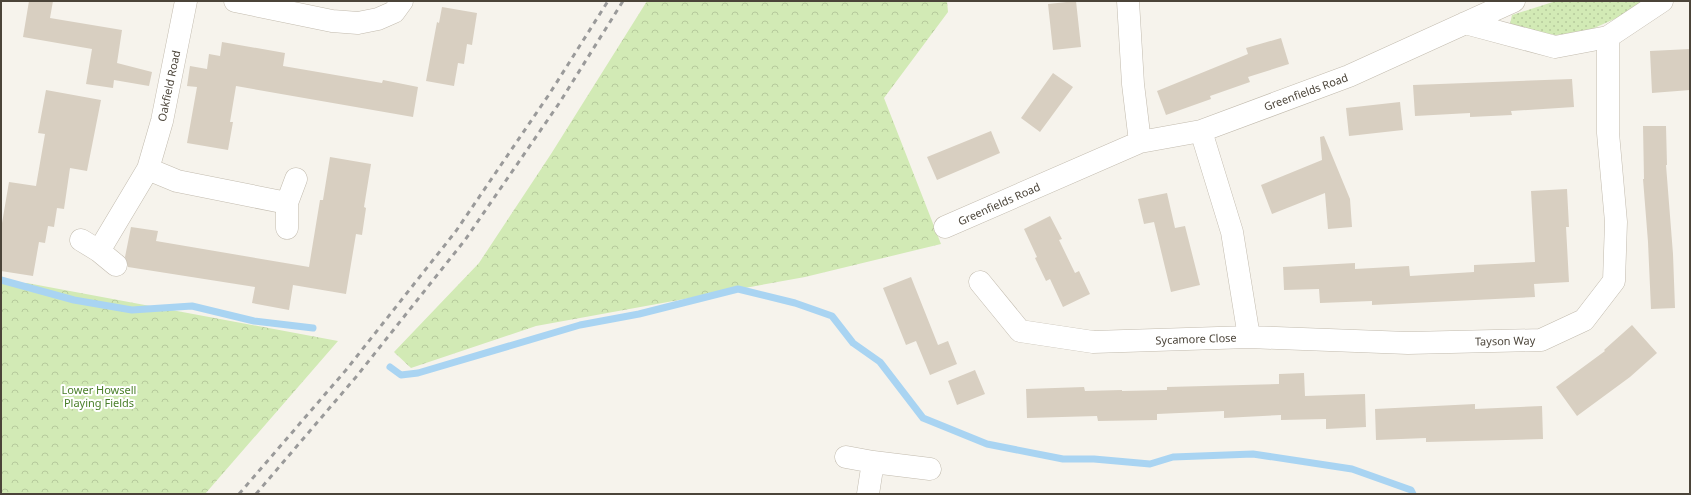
<svg xmlns="http://www.w3.org/2000/svg" width="1691" height="495" viewBox="0 0 1691 495" font-family="'Noto Sans',sans-serif">
  <style>
    .grass { fill: url(#grass-dots) }
    .forest { fill: url(#forest-crowns) }
    .lines { fill: none; stroke-linecap: round; stroke-linejoin: round }
    .stream { stroke: #a9d4f2; stroke-width: 7 }
    .building { fill: #d8cfc1 }
    .minor-casing { stroke: #c2bbae; stroke-width: 23 }
    .minor { stroke: #fff; stroke-width: 22 }
    .rail { stroke: #9a9a9a; stroke-width: 3; stroke-dasharray: 5 5; stroke-linecap: butt }
    .labels { text-anchor: middle; stroke-width: 4; stroke-linejoin: round; paint-order: stroke }
    .street-label { font-size: 11px; fill: #4b4439; stroke: #fff }
    .park-label { font-size: 11px; fill: #4a7f2a; stroke: #fff }
  </style>
  <defs>
    <pattern id="grass-dots" width="8" height="8" patternUnits="userSpaceOnUse"><rect width="8" height="8" fill="#d2eab5"/><path d="M2 2h.1M6 6h.1" fill="none" stroke="#b6ca9c" stroke-width="1.8" stroke-linecap="round"/></pattern>
    <pattern id="forest-crowns" width="20" height="18" patternUnits="userSpaceOnUse"><rect width="20" height="18" fill="#d2eab5"/><path d="M2 6a3 3 0 1 1 6 0M12 15a3 3 0 1 1 6 0" fill="none" stroke="#b6ca9c"/></pattern>
  </defs>
  <rect width="100%" height="100%" fill="#f6f3ec"/>
  <!-- grass -->
  <path class="grass" d="M 1556,1 L 1644,1 L 1619,17 L 1583,33 L 1556,35 L 1519,30 L 1510,24 L 1512,15 Z"/>
  <!-- forest -->
  <path class="forest" d="M 647,1 L 947,1 L 948,12 L 884,98 L 941,244 L 805,277 L 536,326 L 411,368 L 394,352 L 479,263 L 551,154 Z
    M 27,283 L 338,341 L 205,494 L 1,494 L 1,284 Z"/>
  <g class="lines">
    <!-- stream -->
    <path class="stream" d="M 1,280 L 74,300 L 132,310 L 192,306 L 254,321 L 313,328
      M 390,367 L 401,375 L 418,373 L 580,325 L 639,314 L 738,289 L 795,303 L 832,316 L 853,343 L 880,362 L 923,418 L 987,444 L 1063,459 L 1094,459 L 1150,464 L 1173,457 L 1253,454 L 1352,469 L 1411,490 L 1413,494"/>
  </g>
  <!-- building -->
  <path class="building" d="M 29,1 L 53,1 L 50,18 L 122,30 L 117,63 L 152,72 L 149,86 L 114,80 L 113,88 L 86,84 L 92,49 L 23,37 Z
    M 1076,1 L 1081,47 L 1053,50 L 1048,4 Z
    M 442,7 L 477,13 L 472,45 L 467,44 L 464,64 L 458,63 L 454,86 L 426,81 L 437,22 L 439,23 Z
    M 1281,38 L 1289,64 L 1248,77 L 1250,82 L 1210,96 L 1211,99 L 1166,115 L 1157,91 L 1248,54 L 1246,48 Z
    M 222,42 L 285,53 L 283,66 L 382,83 L 383,80 L 418,87 L 413,117 L 236,86 L 230,122 L 233,122 L 228,150 L 187,143 L 197,87 L 187,86 L 190,66 L 207,69 L 209,54 L 220,56 Z
    M 1690,49 L 1690,90 L 1652,93 L 1650,51 Z
    M 1053,73 L 1073,87 L 1040,132 L 1021,118 Z
    M 1572,79 L 1574,107 L 1511,111 L 1512,115 L 1470,117 L 1470,113 L 1415,116 L 1413,85 Z
    M 46,90 L 101,100 L 87,171 L 70,168 L 64,209 L 57,208 L 54,227 L 48,226 L 45,243 L 39,242 L 33,276 L 1,271 L 1,229 L 9,182 L 36,186 L 45,134 L 38,133 Z
    M 1400,102 L 1403,130 L 1349,136 L 1346,108 Z
    M 1643,126 L 1666,126 L 1667,165 L 1666,165 L 1673,254 L 1675,308 L 1651,309 L 1648,242 L 1643,179 L 1644,179 Z
    M 991,131 L 1000,153 L 937,180 L 927,157 Z
    M 1324,136 L 1350,199 L 1352,227 L 1328,229 L 1325,193 L 1272,214 L 1261,185 L 1322,160 L 1320,137 Z
    M 330,157 L 371,164 L 364,207 L 366,208 L 362,235 L 356,234 L 346,294 L 293,285 L 289,310 L 252,303 L 255,287 L 128,267 L 125,257 L 131,227 L 158,231 L 156,241 L 309,267 L 320,200 L 323,200 Z
    M 1567,189 L 1569,227 L 1566,227 L 1569,282 L 1534,284 L 1535,297 L 1372,305 L 1372,301 L 1320,303 L 1319,289 L 1284,290 L 1283,267 L 1355,263 L 1355,269 L 1409,266 L 1410,276 L 1474,272 L 1474,265 L 1535,262 L 1531,191 Z
    M 1167,193 L 1175,228 L 1185,226 L 1200,285 L 1171,292 L 1154,222 L 1144,224 L 1138,199 Z
    M 1050,216 L 1062,239 L 1059,240 L 1075,273 L 1079,271 L 1090,294 L 1063,307 L 1050,279 L 1046,281 L 1035,258 L 1037,257 L 1024,229 Z
    M 911,277 L 938,345 L 948,341 L 957,364 L 930,375 L 916,341 L 906,345 L 883,288 Z
    M 1632,325 L 1657,353 L 1630,377 L 1577,416 L 1556,387 L 1605,351 L 1604,350 Z
    M 975,370 L 985,394 L 957,405 L 948,381 Z
    M 1304,373 L 1305,396 L 1365,394 L 1366,427 L 1326,429 L 1326,419 L 1281,420 L 1281,415 L 1224,418 L 1224,411 L 1157,414 L 1157,420 L 1098,421 L 1097,416 L 1027,418 L 1026,389 L 1084,387 L 1085,391 L 1122,390 L 1122,391 L 1167,390 L 1167,387 L 1279,384 L 1279,374 Z
    M 1475,404 L 1475,409 L 1542,406 L 1543,439 L 1426,442 L 1426,438 L 1376,440 L 1375,409 Z"/>
  <g class="lines">
    <defs>
      <path id="minor" d="M 235,1 L 332,21 L 358,23 L 378,19 L 394,12 L 402,1
        M 1128,1 L 1133,84 L 1140,142 L 1201,131 L 1349,76 L 1514,1
        M 1465,23 L 1555,47 L 1608,37 L 1662,1
        M 148,169 L 177,181 L 287,203
        M 945,227 L 1140,142
        M 287,228 L 287,203 L 296,179
        M 81,240 L 99,251 L 116,265
        M 99,251 L 148,169 L 162,121 L 186,1
        M 980,282 L 1020,331 L 1093,342 L 1249,337 L 1232,232 L 1201,131
        M 1249,337 L 1408,343 L 1541,340 L 1584,320 L 1614,281 L 1616,222 L 1608,133 L 1608,37
        M 846,457 L 873,462
        M 868,494 L 873,462 L 930,469"/>
    </defs>
    <!-- minor casing -->
    <use href="#minor" class="minor-casing"/>
    <!-- minor -->
    <use href="#minor" class="minor"/>
    <!-- rail -->
    <path class="rail" d="M 239,494 L 346,370 L 456,231 L 550,93 L 608,1
      M 256,494 L 356,377 L 465,240 L 560,102 L 623,1"/>
  </g>
  <g class="labels">
    <!-- street labels -->
    <g class="street-label">
      <text transform="translate(169 86) rotate(-78)" y="4">Oakfield Road</text>
      <text transform="translate(1306 92) rotate(-20)" y="4">Greenfields Road</text>
      <text transform="translate(999 204) rotate(-24)" y="4">Greenfields Road</text>
      <text transform="translate(1196 339) rotate(-2)" y="4">Sycamore Close</text>
      <text transform="translate(1505 341) rotate(-1)" y="4">Tayson Way</text>
    </g>
    <!-- park labels -->
    <g class="park-label">
      <text x="99" y="394">Lower Howsell<tspan x="99" dy="13">Playing Fields</tspan></text>
    </g>
  </g>
  <!-- border -->
  <rect width="1691" height="495" fill="none" stroke="#4b4439" stroke-width="4"/>
</svg>
